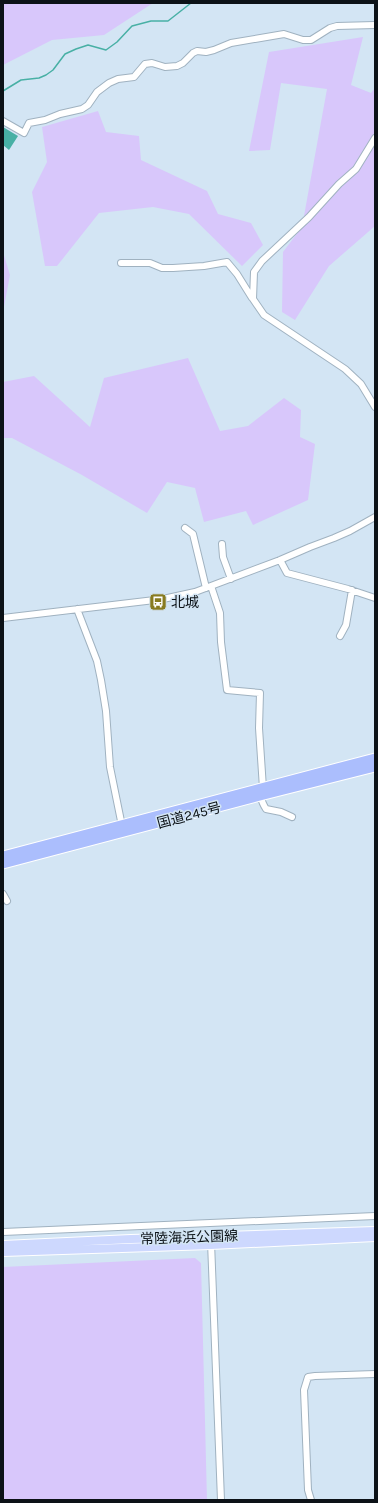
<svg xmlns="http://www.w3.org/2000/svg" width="378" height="1503" viewBox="0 0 378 1503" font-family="Karla,'Noto Sans JP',sans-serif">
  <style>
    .green { fill: #d8c7fb }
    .water { fill: #48b0a5 }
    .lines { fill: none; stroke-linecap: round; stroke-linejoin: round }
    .stream { stroke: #48b0a5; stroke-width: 1.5 }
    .minor-casing { stroke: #a0b2c0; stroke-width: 8 }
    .major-casing { stroke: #fff; stroke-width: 10 }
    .highway-casing { stroke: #fff; stroke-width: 11 }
    .minor { stroke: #fff; stroke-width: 6 }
    .major { stroke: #cdd8fe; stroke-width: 8 }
    .highway { stroke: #abbefd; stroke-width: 9 }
    .labels { text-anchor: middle; stroke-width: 3; stroke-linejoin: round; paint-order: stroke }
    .poi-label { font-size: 14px; fill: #0c1217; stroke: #d3e5f4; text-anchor: start }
    .street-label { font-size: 14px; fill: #0c1217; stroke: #d3e5f4 }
  </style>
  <rect width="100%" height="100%" fill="#d3e5f4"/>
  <!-- green -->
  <path class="green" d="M 3,3 L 153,3 L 104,35 L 52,40 L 3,65 Z
    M 363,37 L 351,85 L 371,93 L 375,88 L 375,226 L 329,266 L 295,320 L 282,312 L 283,252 L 302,227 L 327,89 L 281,83 L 270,150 L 249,151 L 269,52 Z
    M 98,111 L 106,132 L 139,136 L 141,160 L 207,191 L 218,214 L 251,223 L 263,245 L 242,266 L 189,214 L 153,207 L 99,213 L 57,266 L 45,266 L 32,192 L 47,162 L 42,127 Z
    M 3,252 L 10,275 L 3,312 Z
    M 188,358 L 220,431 L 248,426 L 284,398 L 301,410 L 300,437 L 315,444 L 308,500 L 253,525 L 246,511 L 204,522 L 195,488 L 167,482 L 147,513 L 82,475 L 12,438 L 3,438 L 3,382 L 34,376 L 90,427 L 104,378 Z
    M 195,1258 L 201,1263 L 207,1500 L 3,1500 L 3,1267 Z"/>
  <!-- water -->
  <path class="water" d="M 3,127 L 18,136 L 9,150 L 3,145 Z"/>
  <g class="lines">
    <!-- stream -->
    <path class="stream" d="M 3,91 L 21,80 L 39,78 L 46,75 L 53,70 L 65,54 L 76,49 L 88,45 L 106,50 L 117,42 L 132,26 L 151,21 L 168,21 L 191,3"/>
    <defs>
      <path id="minor" d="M 3,121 L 24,133 L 29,123 L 45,120 L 60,114 L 82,109 L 88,105 L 97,92 L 109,83 L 118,79 L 134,77 L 145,64 L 152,63 L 165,67 L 177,66 L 183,63 L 193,53 L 197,51 L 206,52 L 214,50 L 231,43 L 284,34 L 303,40 L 311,40 L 330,28 L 337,26 L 375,25
        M 375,138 L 356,169 L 339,184 L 309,217 L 262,261 L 254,272 L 253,299 L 264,315 L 345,369 L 361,384 L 375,407
        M 121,263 L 150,263 L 162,268 L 173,268 L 204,266 L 227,262 L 237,274 L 252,298
        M 185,528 L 193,534 L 206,588
        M 222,544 L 223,557 L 231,579
        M 280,560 L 287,573 L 348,589 L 375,598
        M 211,586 L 220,613 L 221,642 L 227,690 L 260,693 L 259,728 L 263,788 C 260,797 261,801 266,809 L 281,812 L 292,817
        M 77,609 L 97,661 L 101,680 L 106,711 L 110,767 L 122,826
        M 3,618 L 163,599 L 195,592 L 280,560 L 310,547 L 334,538 L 350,531 L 375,517
        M 340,636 L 346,625 L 352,590
        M 3,894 L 7,901
        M 3,1232 L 375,1216
        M 211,1242 L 221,1500
        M 311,1500 L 308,1490 L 304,1390 L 308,1377 L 315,1376 L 375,1374"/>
      <path id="major" d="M 3,1245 L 131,1239 L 375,1231
        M 3,1252 L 211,1245 L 375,1237"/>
      <path id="highway" d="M 3,856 L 375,758
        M 3,864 L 260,796 L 375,767"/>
    </defs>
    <!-- minor casing -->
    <use href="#minor" class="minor-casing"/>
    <!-- major casing -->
    <use href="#major" class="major-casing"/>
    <!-- highway casing -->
    <use href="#highway" class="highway-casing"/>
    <!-- minor -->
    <use href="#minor" class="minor"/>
    <!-- major -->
    <use href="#major" class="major"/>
    <!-- highway -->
    <use href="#highway" class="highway"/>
  </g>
  <!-- icons -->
  <defs>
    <symbol id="bus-square" viewBox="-11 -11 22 22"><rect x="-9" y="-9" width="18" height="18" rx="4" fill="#887b20" stroke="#d3e5f4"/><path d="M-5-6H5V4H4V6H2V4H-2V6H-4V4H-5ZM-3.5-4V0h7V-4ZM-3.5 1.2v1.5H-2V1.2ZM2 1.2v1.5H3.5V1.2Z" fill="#fff"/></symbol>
  </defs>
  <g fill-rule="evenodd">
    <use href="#bus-square" x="148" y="592" width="20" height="20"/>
  </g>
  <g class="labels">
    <!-- poi labels -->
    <g class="poi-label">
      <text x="171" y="607">北城</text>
    </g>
    <!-- street labels -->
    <g class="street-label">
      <text transform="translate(189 815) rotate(-15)" y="5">国道245号</text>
      <text transform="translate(189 1237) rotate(-2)" y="5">常陸海浜公園線</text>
    </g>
  </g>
  <!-- border -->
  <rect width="378" height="1503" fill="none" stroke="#0c1217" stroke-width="8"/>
</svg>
